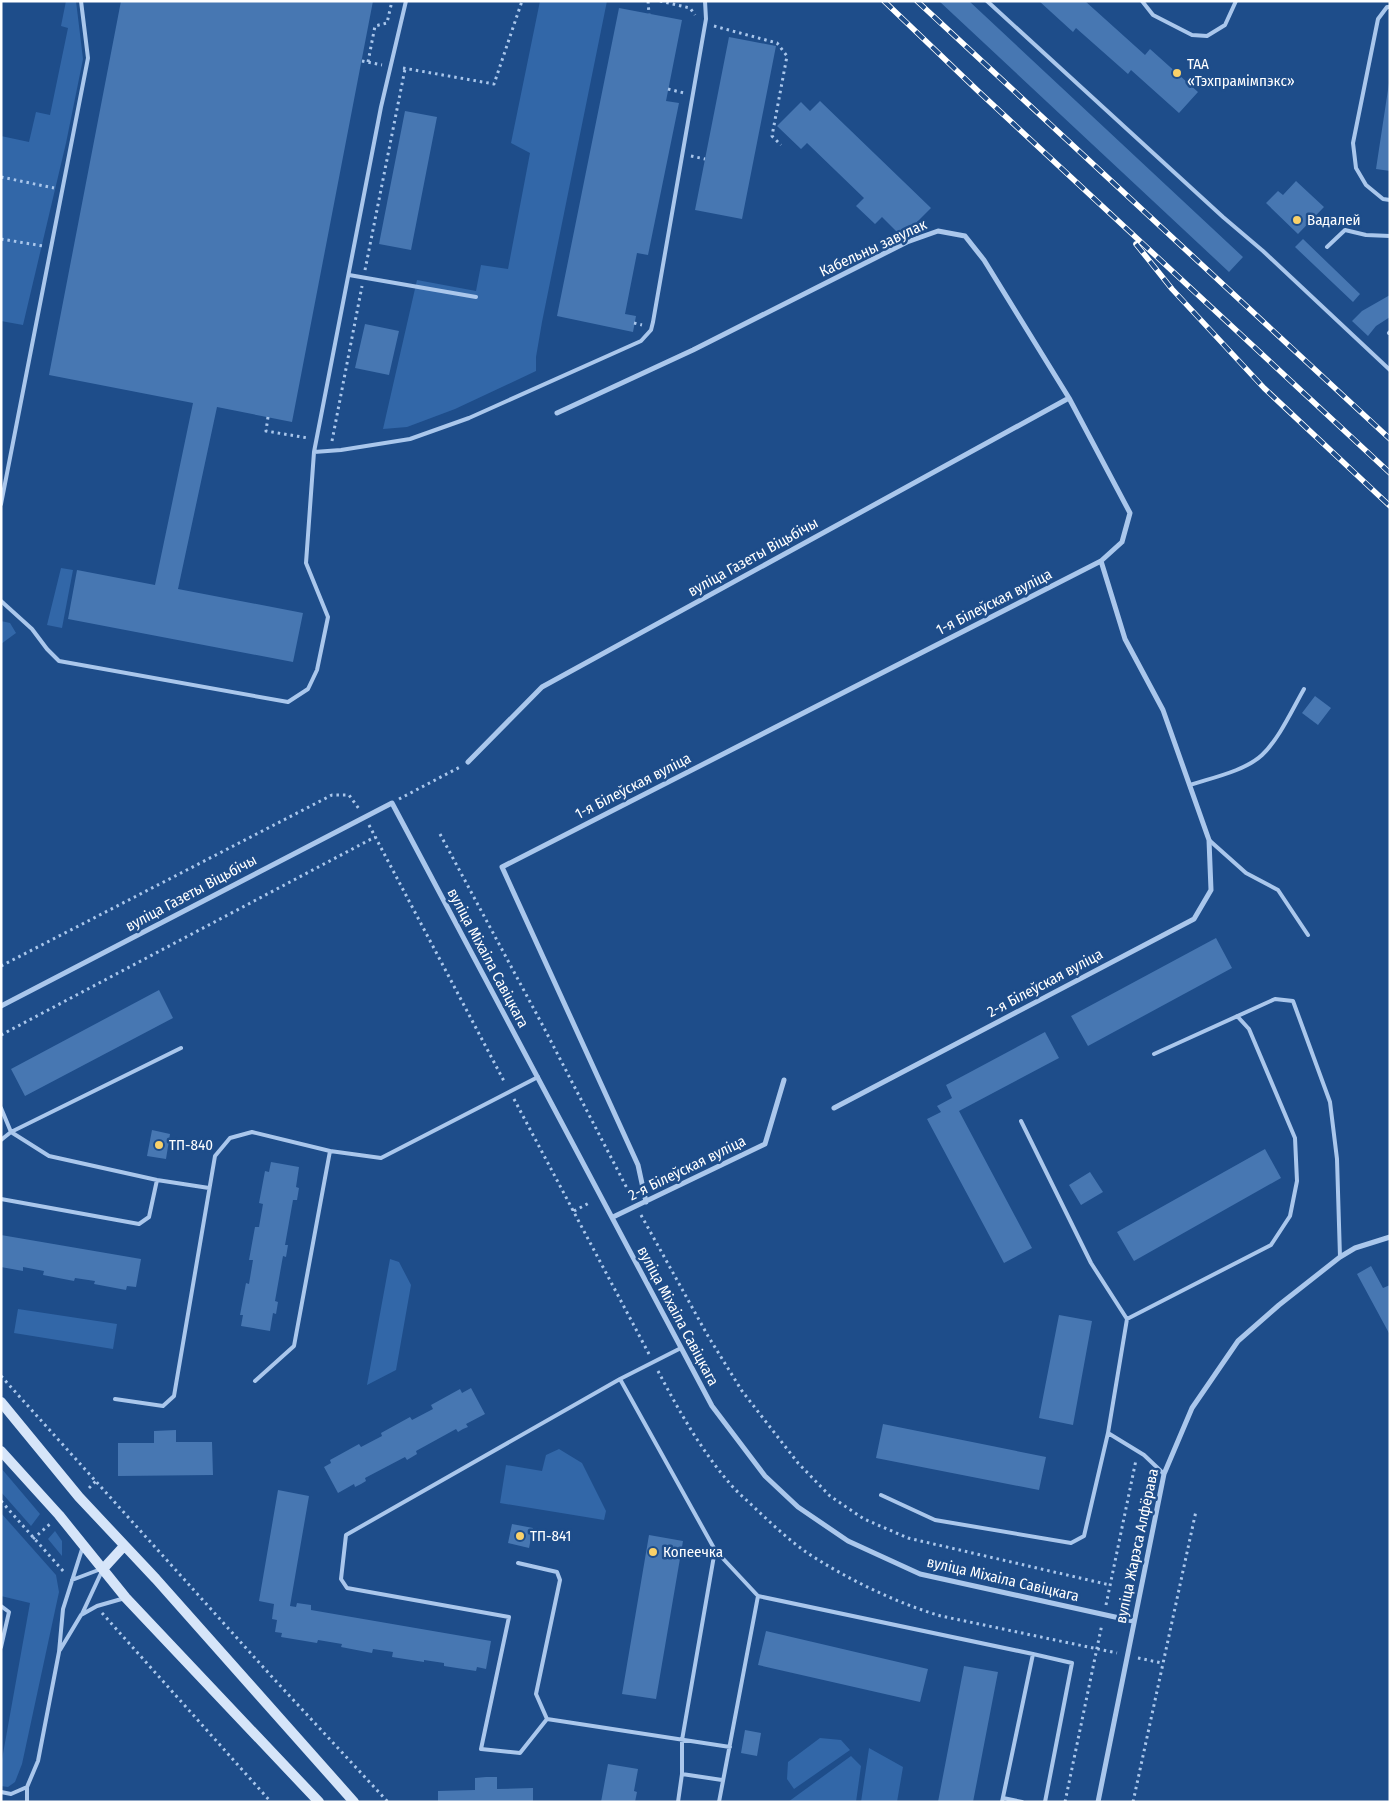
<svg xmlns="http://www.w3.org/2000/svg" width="1391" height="1803" viewBox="0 0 1391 1803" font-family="'Fira Sans Condensed',sans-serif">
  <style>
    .green { fill: #3267a8 }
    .building { fill: #4777b2 }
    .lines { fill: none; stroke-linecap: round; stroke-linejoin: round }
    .path { stroke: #aac7ec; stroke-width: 3; stroke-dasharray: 2.5 4; stroke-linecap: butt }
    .service { stroke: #aac7ec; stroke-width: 4 }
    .minor { stroke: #aac7ec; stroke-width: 5 }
    .secondary { stroke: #d6e5f9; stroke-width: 10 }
    .rail-casing { stroke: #fff; stroke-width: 5.5 }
    .rail { stroke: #1e4d8a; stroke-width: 4; stroke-dasharray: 11; stroke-linecap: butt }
    .poi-dot { fill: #fad169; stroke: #1e4d8a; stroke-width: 2 }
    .labels { text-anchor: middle; stroke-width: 5; stroke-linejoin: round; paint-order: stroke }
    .poi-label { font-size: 15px; fill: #fff; stroke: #1e4d8a; text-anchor: start }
    .street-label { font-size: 15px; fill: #fff; stroke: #1e4d8a }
  </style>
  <rect width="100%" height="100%" fill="#1e4d8a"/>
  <!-- green -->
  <path class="green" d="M 66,1 L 76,1 L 83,59 L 66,143 L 23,325 L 1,321 L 1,136 L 29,142 L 36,112 L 50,115 L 68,28 L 61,26 Z
    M 540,1 L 607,1 L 542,322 L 536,357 L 536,371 L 455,409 L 407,427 L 383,429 L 417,280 L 476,291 L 481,265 L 508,269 L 530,153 L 511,143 Z
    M 61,568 L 73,570 L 62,628 L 47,625 Z
    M 1,621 L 10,623 L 16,633 L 1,644 Z
    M 390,1259 L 399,1262 L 411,1285 L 396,1370 L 367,1385 Z
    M 18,1309 L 117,1324 L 113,1349 L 14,1333 Z
    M 559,1449 L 582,1463 L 606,1511 L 604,1520 L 500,1503 L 506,1465 L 542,1471 L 546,1455 Z
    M 1,1468 L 40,1514 L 31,1526 L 1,1492 Z
    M 1,1513 L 56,1575 L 59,1592 L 22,1764 L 15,1782 L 8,1787 L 1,1786 L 1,1765 L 30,1603 L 1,1596 Z
    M 55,1531 L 62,1541 L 62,1556 L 48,1539 Z
    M 820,1738 L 841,1740 L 850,1750 L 794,1789 L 787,1779 L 788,1762 Z
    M 869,1748 L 903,1767 L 897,1802 L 861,1802 Z
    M 851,1756 L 861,1766 L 856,1802 L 788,1802 Z"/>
  <!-- building -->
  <path class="building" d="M 121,1 L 373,1 L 292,422 L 217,407 L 178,589 L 303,613 L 293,662 L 68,619 L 77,570 L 155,585 L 193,403 L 49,375 Z
    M 939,1 L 969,1 L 1243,257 L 1229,272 Z
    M 1039,1 L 1085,1 L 1145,55 L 1150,49 L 1198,92 L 1179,113 L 1131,70 L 1128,74 L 1076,28 L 1073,32 Z
    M 619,8 L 682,20 L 666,101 L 679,103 L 648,255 L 637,253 L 625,314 L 636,316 L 633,332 L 557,316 Z
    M 729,37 L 776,46 L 742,219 L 695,210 Z
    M 1389,83 L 1390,83 L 1390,171 L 1376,169 Z
    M 820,101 L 931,208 L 902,237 L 882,217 L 875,224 L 856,206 L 864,198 L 807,143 L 801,149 L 777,126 L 801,102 L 810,111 Z
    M 405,111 L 437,117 L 411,250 L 379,244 Z
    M 1296,181 L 1324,207 L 1298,234 L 1266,203 L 1278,191 L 1283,195 Z
    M 1303,239 L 1360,294 L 1353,302 L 1295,247 Z
    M 1390,295 L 1390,317 L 1376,326 L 1368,336 L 1352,321 L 1362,311 Z
    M 365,324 L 399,331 L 389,375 L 355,368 Z
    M 1315,696 L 1331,708 L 1318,725 L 1302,713 Z
    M 1216,938 L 1232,968 L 1088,1046 L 1071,1016 Z
    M 159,990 L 173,1018 L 25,1096 L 11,1069 Z
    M 1045,1032 L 1059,1058 L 959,1111 L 1032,1248 L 1004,1263 L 927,1119 L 941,1112 L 937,1106 L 952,1098 L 946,1085 Z
    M 152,1130 L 170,1134 L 166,1159 L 147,1156 Z
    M 1265,1149 L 1281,1178 L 1134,1261 L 1117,1232 Z
    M 271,1162 L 299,1167 L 296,1187 L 299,1188 L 297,1200 L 293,1200 L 285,1245 L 288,1245 L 286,1257 L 283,1256 L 275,1301 L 278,1302 L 276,1314 L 273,1313 L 270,1331 L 241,1326 L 243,1315 L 240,1315 L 246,1283 L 249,1284 L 253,1260 L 249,1260 L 255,1227 L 259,1227 L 263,1204 L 259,1203 L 265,1171 L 269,1172 Z
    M 1090,1172 L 1103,1192 L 1081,1205 L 1069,1185 Z
    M 1,1235 L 141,1259 L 136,1287 L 127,1286 L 126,1290 L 94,1284 L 95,1281 L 75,1278 L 74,1281 L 43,1275 L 44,1271 L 23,1267 L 23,1271 L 1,1267 Z
    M 1371,1266 L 1383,1288 L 1390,1285 L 1390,1335 L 1357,1274 Z
    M 1059,1315 L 1092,1321 L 1073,1425 L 1039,1418 Z
    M 471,1388 L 485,1414 L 466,1424 L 468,1427 L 463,1429 L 458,1432 L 456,1429 L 416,1451 L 417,1454 L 407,1460 L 405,1457 L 365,1478 L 366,1481 L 361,1484 L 355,1487 L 354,1484 L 338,1493 L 324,1467 L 331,1463 L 330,1460 L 359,1444 L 361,1447 L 382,1436 L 381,1433 L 410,1417 L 412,1420 L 433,1409 L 431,1405 L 460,1389 L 462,1393 Z
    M 883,1424 L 1046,1457 L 1039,1490 L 876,1458 Z
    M 176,1430 L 176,1442 L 212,1442 L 213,1475 L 118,1476 L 118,1443 L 154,1443 L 154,1431 Z
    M 278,1490 L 309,1496 L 290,1606 L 296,1607 L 297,1603 L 311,1605 L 311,1610 L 491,1641 L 486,1669 L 477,1667 L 476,1671 L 444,1666 L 444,1663 L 424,1660 L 424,1662 L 392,1657 L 393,1652 L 373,1649 L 372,1653 L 341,1647 L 342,1644 L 318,1640 L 317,1643 L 281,1637 L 282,1633 L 275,1632 L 277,1620 L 272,1619 L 274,1604 L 259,1601 Z
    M 512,1524 L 533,1528 L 529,1548 L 508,1543 Z
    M 649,1535 L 683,1541 L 656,1699 L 622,1694 Z
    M 766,1631 L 928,1669 L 920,1702 L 758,1665 Z
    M 964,1666 L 998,1672 L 973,1802 L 938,1802 Z
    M 745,1730 L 761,1733 L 757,1756 L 741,1753 Z
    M 608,1764 L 638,1769 L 634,1791 L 637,1792 L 635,1802 L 601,1802 Z
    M 486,1777 L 497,1777 L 497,1789 L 533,1788 L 533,1802 L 438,1802 L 438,1791 L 475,1790 L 475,1778 Z"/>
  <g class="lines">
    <!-- path -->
    <path class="path" d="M 648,1 L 649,14
      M 660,1 L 690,8 L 695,15
      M 714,26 L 777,43 L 787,56 L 772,136 L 781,145
      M 362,61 L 382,65
      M 368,62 L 375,26 L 387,23 L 392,1
      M 403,68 L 494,84 L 522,1
      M 668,89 L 684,93
      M 691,156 L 705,159
      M 1,177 L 54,188
      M 1,239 L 43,246
      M 365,270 L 405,69
      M 634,323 L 642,325
      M 268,417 L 266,431 L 308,438
      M 332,441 L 362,286
      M 399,799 L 460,767
      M 369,825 L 505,1083
      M 440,834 L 543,1026 L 631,1196
      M 1,966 L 332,795 L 349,795 L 359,809
      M 1,1035 L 375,837
      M 514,1099 L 649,1354
      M 574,1211 L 591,1202
      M 641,1215 L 708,1336 L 742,1391 L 798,1463 L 830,1496 L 864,1519 L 908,1538 L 1110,1585
      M 658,1371 C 679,1411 702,1452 732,1486 C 740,1495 749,1502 757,1510 C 773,1525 789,1540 806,1552 C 845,1578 896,1603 941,1616 L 1117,1653
      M 1,1376 L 273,1678 L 388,1802
      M 89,1488 L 96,1481
      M 1,1501 L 64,1572
      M 33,1539 L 50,1524
      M 1106,1605 L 1136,1460
      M 102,1613 L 271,1802
      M 1138,1658 L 1162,1663
      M 1065,1802 L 1102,1624
      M 1133,1802 L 1196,1511"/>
    <!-- service -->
    <path class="service" d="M 987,1 L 1223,217 L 1263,251 L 1390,370
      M 1142,1 L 1153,15 L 1192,35 L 1207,36 L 1225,25 L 1236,1
      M 1390,7 L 1387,7 L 1378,19 L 1353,143 L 1356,168 L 1366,185 L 1383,199 L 1390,200
      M 1327,247 L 1345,230 L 1366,235 L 1390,236
      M 349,275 L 476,297
      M 1389,333 L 1390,332
      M 314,452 L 341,450 L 410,439 L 469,418 L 641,341 L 651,330 L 653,322 L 706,19 L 705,1
      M 1,504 L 88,58 L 81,1
      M 1,601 L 32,629 L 47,649 L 59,661 L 288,702 L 308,689 L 317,670 L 328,617 L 306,563 L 314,452 L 381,107 L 406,1
      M 1190,785 C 1211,778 1245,771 1262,755 C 1279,739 1292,710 1304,689
      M 1209,840 L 1246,873 L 1278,890 L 1308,935
      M 1154,1054 L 1275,999 L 1293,1001 L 1330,1102 L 1337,1159 L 1340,1257
      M 1,1108 L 11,1132 L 49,1156 L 157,1180 L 209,1188
      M 1021,1121 L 1091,1263 L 1127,1319 L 1108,1433 L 1144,1455 L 1164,1474
      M 1,1140 L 11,1132 L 181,1048
      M 1,1199 L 139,1224 L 149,1217 L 157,1180
      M 1127,1319 L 1271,1245 L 1290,1216 L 1297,1181 L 1295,1138 L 1249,1029 L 1237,1016
      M 681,1348 L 620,1379 L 346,1535 L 341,1579 L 347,1588 L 509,1617 L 481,1749 L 520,1753 L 547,1719 L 730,1747
      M 620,1379 L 715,1550 L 758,1596 L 1033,1654 L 1002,1802
      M 255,1381 L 294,1346 L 330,1151 L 381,1158 L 538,1077
      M 115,1399 L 163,1406 L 174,1396 L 215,1156 L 230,1138 L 252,1132 L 330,1151
      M 881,1495 L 935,1520 L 1071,1543 L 1084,1536 L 1108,1433
      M 518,1563 L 557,1572 L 560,1580 L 536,1694 L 547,1719
      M 72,1580 L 101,1569
      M 1,1606 L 9,1612 L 1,1647
      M 82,1614 L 102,1571
      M 60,1650 L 81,1615 L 97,1606 L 125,1598
      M 1033,1654 L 1072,1663 L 1045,1802
      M 682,1774 L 722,1780
      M 1,1792 L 11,1794 L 27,1787
      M 1003,1798 L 1022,1802
      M 27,1802 L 27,1787 L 38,1761 L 59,1652 L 63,1609 L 83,1546
      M 678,1802 L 682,1774 L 682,1740 L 715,1550
      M 719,1802 L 758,1596"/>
    <!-- minor -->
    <path class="minor" d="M 557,413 L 693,350 L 907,242 L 938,231 L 965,236 L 984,260 L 1069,398 L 1130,513 L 1122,542 L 1101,561 L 502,867 L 638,1165 L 646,1202
      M 468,762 L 542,687 L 1069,398
      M 1,1006 L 392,803 L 712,1406 L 765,1476 L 798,1507 L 848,1541 L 920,1574 L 1133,1621
      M 834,1108 L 1194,919 L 1211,890 L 1209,840 L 1163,710 L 1125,639 L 1101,561
      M 613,1217 L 765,1144 L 784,1080
      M 1098,1802 L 1164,1474 L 1192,1408 L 1238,1341 L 1279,1305 L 1340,1257 L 1355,1248 L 1390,1237"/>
    <!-- secondary -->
    <path class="secondary" d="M 1,1402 L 79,1497 L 156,1579 L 354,1802
      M 1,1451 L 59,1515 L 126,1598 L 319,1802
      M 103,1569 L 124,1546"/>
    <defs>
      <path id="rail" d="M 884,1 L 977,90 L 1390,473
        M 917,1 L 1390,439
        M 1136,244 L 1172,289 L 1264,388 L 1390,506"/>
    </defs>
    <!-- rail casing -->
    <use href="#rail" class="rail-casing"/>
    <!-- rail -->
    <use href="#rail" class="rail"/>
  </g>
  <!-- markers -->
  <g class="poi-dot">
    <circle cx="1177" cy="73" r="5"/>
    <circle cx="1297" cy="220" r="5"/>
    <circle cx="159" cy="1145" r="5"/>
    <circle cx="520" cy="1536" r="5"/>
    <circle cx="653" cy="1552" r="5"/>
  </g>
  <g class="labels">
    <!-- poi labels -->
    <g class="poi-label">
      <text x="1187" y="69">ТАА<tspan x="1187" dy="17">«Тэхпрамімпэкс»</tspan></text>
      <text x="1307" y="225">Вадалей</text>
      <text x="169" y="1150">ТП-840</text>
      <text x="530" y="1541">ТП-841</text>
      <text x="663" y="1557">Копеечка</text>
    </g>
    <!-- street labels -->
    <g class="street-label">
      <text transform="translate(873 248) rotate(-25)" y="5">Кабельны завулак</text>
      <text transform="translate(753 557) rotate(-29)" y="5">вуліца Газеты Віцьбічы</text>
      <text transform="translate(994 602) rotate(-27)" y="5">1-я Білеўская вуліца</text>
      <text transform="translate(633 786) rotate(-27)" y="5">1-я Білеўская вуліца</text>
      <text transform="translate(191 893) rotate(-28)" y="5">вуліца Газеты Віцьбічы</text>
      <text transform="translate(488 958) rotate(62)" y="5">вуліца Міхаіла Савіцкага</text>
      <text transform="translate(1045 983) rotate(-28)" y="5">2-я Білеўская вуліца</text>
      <text transform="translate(687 1168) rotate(-26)" y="5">2-я Білеўская вуліца</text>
      <text transform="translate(678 1316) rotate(62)" y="5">вуліца Міхаіла Савіцкага</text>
      <text transform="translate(1137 1546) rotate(-78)" y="5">вуліца Жарэса Алфёрава</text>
      <text transform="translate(1003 1579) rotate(13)" y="5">вуліца Міхаіла Савіцкага</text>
    </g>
  </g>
  <!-- border -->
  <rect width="1391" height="1803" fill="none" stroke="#ffffff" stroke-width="5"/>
</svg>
